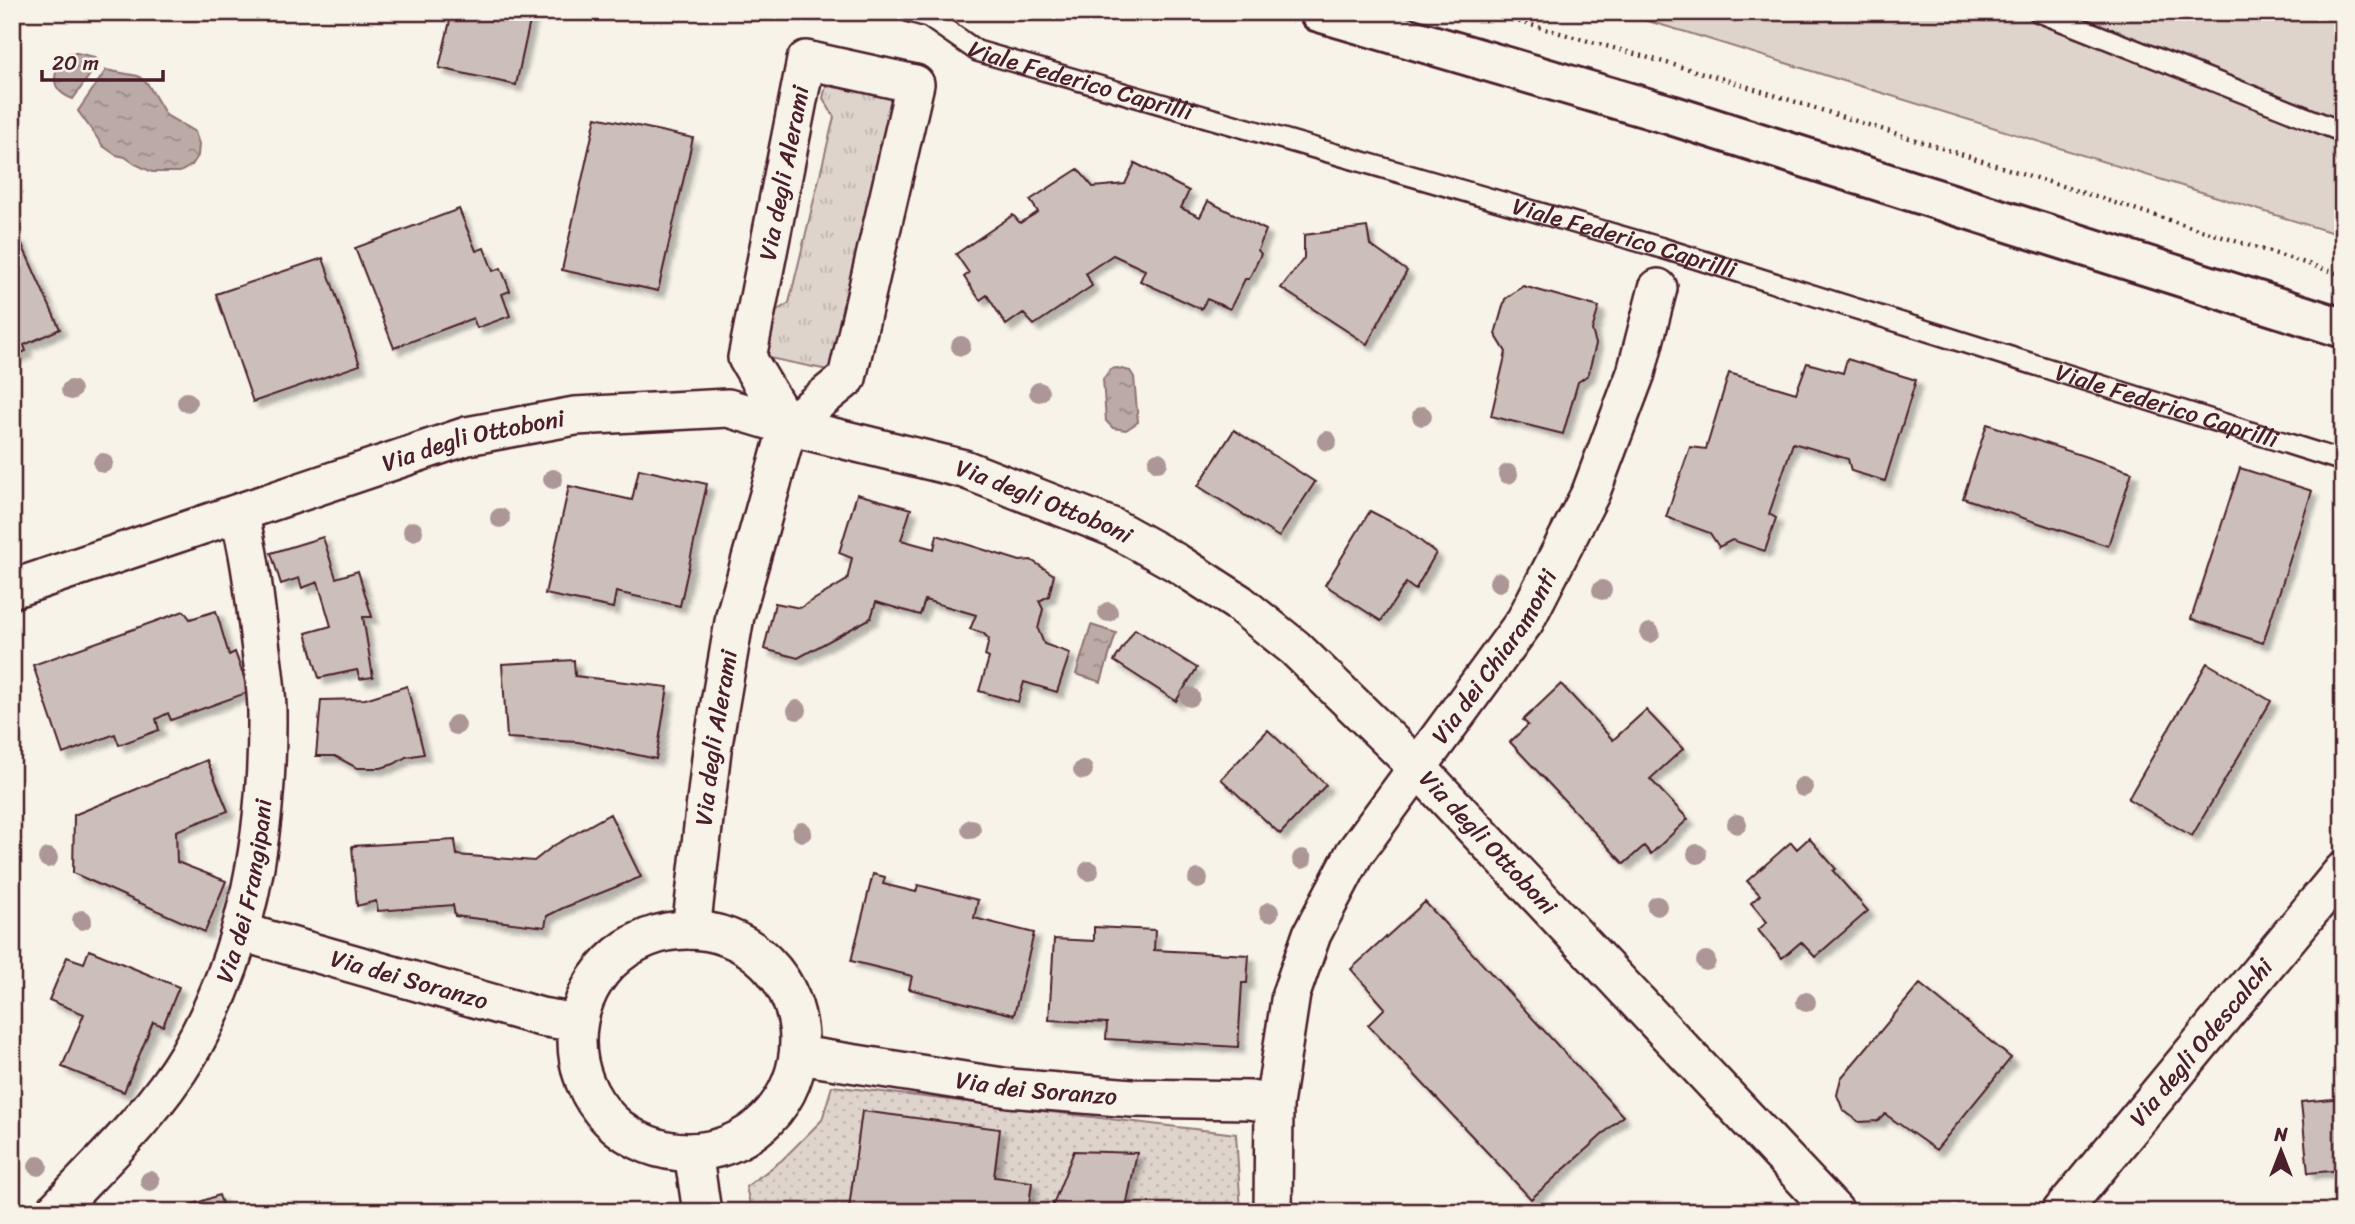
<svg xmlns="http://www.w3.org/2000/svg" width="2355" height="1224" viewBox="0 0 2355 1224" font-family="Sriracha,sans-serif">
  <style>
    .grass { fill: url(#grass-tufts); stroke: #947a7c; stroke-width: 2 }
    .garden { fill: url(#garden-dots); stroke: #947a7c; stroke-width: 2 }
    .pitch { fill: #ded4cc; stroke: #947a7c; stroke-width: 2 }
    .water { fill: url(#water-ripples); stroke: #8e7275; stroke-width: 2 }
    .building { fill: #ccbfb9; stroke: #4a1f2b; stroke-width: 2; filter: url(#shadow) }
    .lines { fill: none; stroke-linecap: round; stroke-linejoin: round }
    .service-casing { stroke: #4a1f2b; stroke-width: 24 }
    .minor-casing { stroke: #4a1f2b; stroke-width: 42 }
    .tertiary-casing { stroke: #4a1f2b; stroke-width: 44 }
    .path { stroke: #4a1f2b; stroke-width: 4.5; stroke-dasharray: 2 5; stroke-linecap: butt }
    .service { stroke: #f7f3e8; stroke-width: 19 }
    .minor { stroke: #f7f3e8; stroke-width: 37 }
    .tertiary { stroke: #f7f3e8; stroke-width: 38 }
    .tree { fill: #ac9796 }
    .labels { text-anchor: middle; stroke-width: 6; stroke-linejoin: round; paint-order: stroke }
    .street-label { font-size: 24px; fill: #4a1f2b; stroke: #f7f3e8 }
  </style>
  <defs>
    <pattern id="grass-tufts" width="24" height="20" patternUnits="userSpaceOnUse" patternTransform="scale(1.75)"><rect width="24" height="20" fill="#ded4cc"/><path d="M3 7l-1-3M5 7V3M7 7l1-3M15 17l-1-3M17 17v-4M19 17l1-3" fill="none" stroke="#c0b6af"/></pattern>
    <pattern id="garden-dots" width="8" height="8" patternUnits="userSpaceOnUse" patternTransform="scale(1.75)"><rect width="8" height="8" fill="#ded4cc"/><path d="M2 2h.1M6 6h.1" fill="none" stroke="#c0b6af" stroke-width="1.8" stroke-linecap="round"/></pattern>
    <pattern id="water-ripples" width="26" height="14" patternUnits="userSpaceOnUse" patternTransform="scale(1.75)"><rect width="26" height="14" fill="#bcaaa7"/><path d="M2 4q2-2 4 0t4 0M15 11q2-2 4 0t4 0" fill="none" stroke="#9b8a88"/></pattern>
    <filter id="shadow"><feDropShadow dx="6" dy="6" stdDeviation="2" flood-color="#0004"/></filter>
  </defs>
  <rect width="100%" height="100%" fill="#f7f3e8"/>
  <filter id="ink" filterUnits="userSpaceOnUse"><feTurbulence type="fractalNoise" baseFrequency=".0143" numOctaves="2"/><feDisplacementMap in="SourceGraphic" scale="14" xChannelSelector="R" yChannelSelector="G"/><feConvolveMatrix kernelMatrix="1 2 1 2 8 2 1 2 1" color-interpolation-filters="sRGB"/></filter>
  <g filter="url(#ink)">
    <!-- grass -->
    <path class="grass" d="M 826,86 L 906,98 L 890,122 L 841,313 L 849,334 L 833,371 L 764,357 L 769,315 L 789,303 L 834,117 L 823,98 Z"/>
    <!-- garden -->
    <path class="garden" d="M 832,1086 L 1236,1134 L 1241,1212 L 752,1212 L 746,1187 L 782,1160 L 822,1120 Z"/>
    <!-- pitch -->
    <path class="pitch" d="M 1617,12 L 2343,12 L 2343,236 L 1689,33 Z"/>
    <!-- water -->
    <path class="water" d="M 69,53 L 77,53 L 95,57 L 98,63 L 73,99 C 47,89 52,70 69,53 Z
      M 106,70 L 138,76 L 147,83 L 166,115 L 195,132 L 199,144 L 198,156 L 192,165 L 180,172 L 152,172 L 135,164 L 125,157 L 116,155 L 103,146 L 78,111 Z
      M 1117,368 L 1130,371 L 1134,377 L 1138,422 L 1126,430 L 1113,428 L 1106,421 L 1103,379 L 1111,369 Z
      M 1091,625 L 1116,633 L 1101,682 L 1076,674 Z"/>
    <!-- building -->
    <path class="building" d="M 452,12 L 532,12 L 516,85 L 439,68 Z
      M 596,117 L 693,138 L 658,291 L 562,270 Z
      M 1135,163 L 1189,191 L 1181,208 L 1200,217 L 1208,201 L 1266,230 L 1258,250 L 1261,254 L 1249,279 L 1245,279 L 1230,309 L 1207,299 L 1201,309 L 1140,281 L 1145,270 L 1113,255 L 1086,273 L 1092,286 L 1034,325 L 1023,313 L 1006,325 L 987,295 L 980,300 L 964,277 L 969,273 L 956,254 L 1013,215 L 1020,223 L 1038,212 L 1030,200 L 1078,169 L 1093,187 L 1125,184 Z
      M 459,209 L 476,251 L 484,248 L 493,271 L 501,268 L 510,291 L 502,294 L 510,316 L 477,328 L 473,318 L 394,348 L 355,248 Z
      M 1367,227 L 1370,245 L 1407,271 L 1367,344 L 1281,288 L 1304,258 L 1304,235 Z
      M 19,238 L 60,329 L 24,345 L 26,351 L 12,357 L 12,241 Z
      M 323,258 L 360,365 L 253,402 L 216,294 Z
      M 1523,286 L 1599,307 L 1592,330 L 1596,344 L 1588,375 L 1578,382 L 1563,434 L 1491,416 L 1506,352 L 1495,334 L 1505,299 Z
      M 1847,359 L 1916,380 L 1885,481 L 1851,471 L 1848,459 L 1793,443 L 1769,514 L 1776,518 L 1765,551 L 1732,540 L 1719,547 L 1710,533 L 1666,517 L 1690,447 L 1706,449 L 1729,373 L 1796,393 L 1807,363 L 1843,373 Z
      M 1987,424 L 2132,472 L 2108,546 L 1963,498 Z
      M 1234,430 L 1315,482 L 1279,537 L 1198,486 Z
      M 2240,468 L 2312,491 L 2263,643 L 2191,619 Z
      M 639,469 L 707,484 L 680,606 L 616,592 L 613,608 L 545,594 L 569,486 L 632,500 Z
      M 857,494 L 911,509 L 901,540 L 934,549 L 937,535 L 1020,561 L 1031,560 L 1054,575 L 1049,596 L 1039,601 L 1043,609 L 1038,629 L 1044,644 L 1070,653 L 1057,692 L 1024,682 L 1018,702 L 979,691 L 989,658 L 985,656 L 989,639 L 983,633 L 970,629 L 976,615 L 925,600 L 920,615 L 876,602 L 871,618 L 798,658 L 764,649 L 775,603 L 800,608 L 847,580 L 852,558 L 839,553 Z
      M 1370,511 L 1405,529 L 1436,553 L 1415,590 L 1406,583 L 1381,621 L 1325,585 Z
      M 323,537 L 336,578 L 358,571 L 372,617 L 363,617 L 373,677 L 360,679 L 357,670 L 319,678 L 306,633 L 331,626 L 318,582 L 302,588 L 299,578 L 281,584 L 271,553 Z
      M 184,611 L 190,619 L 216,611 L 229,655 L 235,652 L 249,692 L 171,720 L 168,713 L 156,719 L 159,730 L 119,745 L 115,734 L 63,754 L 33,665 Z
      M 1135,629 L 1197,668 L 1176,701 L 1114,661 Z
      M 574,660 L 575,676 L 668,687 L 656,759 L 578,742 L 507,738 L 502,664 Z
      M 2207,663 L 2271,701 L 2192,836 L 2128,799 Z
      M 1561,684 L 1613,740 L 1646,710 L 1683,749 L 1650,779 L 1688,819 L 1651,854 L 1644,846 L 1624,864 L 1510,742 L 1528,725 L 1523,720 Z
      M 407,686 L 424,754 L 406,757 L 394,764 L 381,768 L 357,768 L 335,756 L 316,756 L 321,700 L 365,699 Z
      M 1268,730 L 1326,785 L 1280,834 L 1221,779 Z
      M 207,760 L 228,811 L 176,831 L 177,862 L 226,881 L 205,932 L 73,873 L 74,815 Z
      M 610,814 L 641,877 L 563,908 L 547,916 L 545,927 L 455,916 L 453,905 L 378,911 L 376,901 L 357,906 L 352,846 L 455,840 L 457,855 L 534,861 L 553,846 Z
      M 1809,838 L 1836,869 L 1833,871 L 1868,911 L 1815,957 L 1801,942 L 1782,958 L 1758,930 L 1767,922 L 1751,903 L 1760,895 L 1747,881 L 1791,842 L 1797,849 Z
      M 873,874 L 885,877 L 883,884 L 916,892 L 918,885 L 978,900 L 974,918 L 1034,933 L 1014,1015 L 909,989 L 912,976 L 851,961 Z
      M 1425,902 L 1623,1116 L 1531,1199 L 1368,1025 L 1385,1008 L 1351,969 Z
      M 1094,927 L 1155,930 L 1154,950 L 1249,955 L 1247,983 L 1242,983 L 1238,1047 L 1106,1039 L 1107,1023 L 1049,1020 L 1054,939 L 1094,941 Z
      M 89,950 L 179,987 L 163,1026 L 153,1022 L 124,1092 L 62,1067 L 84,1014 L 49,1000 L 67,957 L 84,963 Z
      M 1920,984 L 2011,1058 L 1936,1150 L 1885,1114 L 1878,1121 L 1859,1122 L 1843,1110 L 1837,1095 L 1841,1078 Z
      M 2343,1098 L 2343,1170 L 2308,1173 L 2301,1102 Z
      M 862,1111 L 1000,1129 L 994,1177 L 1032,1182 L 1028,1212 L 880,1212 L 849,1208 Z
      M 1074,1151 L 1137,1153 L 1125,1212 L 1050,1212 Z
      M 219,1195 L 225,1212 L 172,1212 Z"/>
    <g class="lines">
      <defs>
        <g id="service">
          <path id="s1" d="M 910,12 L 928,17 L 977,51 L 1662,248 L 2343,461"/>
          <path d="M 2039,12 L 2343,132"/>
        </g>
        <g id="minor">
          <path id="s2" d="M 12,589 L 467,436 L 575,416 L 728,408 L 788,426 L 964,469 L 1112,527 L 1177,563 L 1239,603 L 1295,648 L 1418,768 L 1835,1212"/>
          <circle cx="688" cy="1041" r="111"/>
          <path id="s3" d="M 691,930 L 712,750 L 735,616 L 788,426 L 847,378 L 915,84 L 806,60 L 747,358 L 788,426"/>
          <path id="s4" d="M 241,932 L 541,1017 L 578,1023"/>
          <path id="s5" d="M 799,1055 L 1009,1088 L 1132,1098 L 1250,1100 L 1274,1104"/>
          <path d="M 693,1152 L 702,1212"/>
          <path id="s6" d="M 54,1212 C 101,1162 153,1114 188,1055 C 248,952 268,830 267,713 C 267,687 262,660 259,634 C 254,593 250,554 239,514"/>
          <path id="s7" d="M 1273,1212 L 1274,1104 L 1291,994 L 1312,934 L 1354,854 L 1525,621 L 1591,492 L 1636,373 L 1658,288"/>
          <path id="s8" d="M 2061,1212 L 2343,871"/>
        </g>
        <path id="tertiary" d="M 1319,12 L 1671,115 L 2343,328"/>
      </defs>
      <!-- service casing -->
      <use href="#service" class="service-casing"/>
      <!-- minor casing -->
      <use href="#minor" class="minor-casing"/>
      <!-- tertiary casing -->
      <use href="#tertiary" class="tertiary-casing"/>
      <!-- path -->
      <path class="path" d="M 1485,12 L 1717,77 L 2343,275"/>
      <!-- service -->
      <use href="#service" class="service"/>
      <!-- minor -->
      <use href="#minor" class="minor"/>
      <!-- tertiary -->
      <use href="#tertiary" class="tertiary"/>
    </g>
    <!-- trees -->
    <g class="tree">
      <circle cx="961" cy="346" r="10"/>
      <circle cx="71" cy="390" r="10"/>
      <circle cx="1039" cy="392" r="10"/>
      <circle cx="187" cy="402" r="10"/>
      <circle cx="1422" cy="416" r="10"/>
      <circle cx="1327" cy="441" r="10"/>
      <circle cx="1158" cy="462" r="10"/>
      <circle cx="103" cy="463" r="10"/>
      <circle cx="1508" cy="474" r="10"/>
      <circle cx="553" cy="479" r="10"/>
      <circle cx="500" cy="518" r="10"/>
      <circle cx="413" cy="531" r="10"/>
      <circle cx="1499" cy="582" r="10"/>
      <circle cx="1602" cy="590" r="10"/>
      <circle cx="1108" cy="612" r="10"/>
      <circle cx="1650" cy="633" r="10"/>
      <circle cx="1190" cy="697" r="10"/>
      <circle cx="797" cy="710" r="10"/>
      <circle cx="456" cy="725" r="10"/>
      <circle cx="1083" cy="770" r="10"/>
      <circle cx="1803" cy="787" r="10"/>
      <circle cx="1737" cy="824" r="10"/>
      <circle cx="971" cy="829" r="10"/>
      <circle cx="802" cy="832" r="10"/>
      <circle cx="1697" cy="854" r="10"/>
      <circle cx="48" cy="858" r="10"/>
      <circle cx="1302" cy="859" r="10"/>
      <circle cx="1089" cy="871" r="10"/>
      <circle cx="1198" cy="879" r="10"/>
      <circle cx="1657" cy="906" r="10"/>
      <circle cx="1269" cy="912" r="10"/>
      <circle cx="82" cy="920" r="10"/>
      <circle cx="1706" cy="961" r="10"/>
      <circle cx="1806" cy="1002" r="10"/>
      <circle cx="38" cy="1166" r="10"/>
      <circle cx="150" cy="1181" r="10"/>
    </g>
  </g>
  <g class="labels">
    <!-- street labels -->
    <g class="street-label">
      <text dy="8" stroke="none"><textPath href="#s1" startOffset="186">Viale Federico Caprilli</textPath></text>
      <text transform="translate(784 173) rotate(-79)" y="8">Via degli Alerami</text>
      <text dy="8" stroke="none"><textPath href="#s1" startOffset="752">Viale Federico Caprilli</textPath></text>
      <text dy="8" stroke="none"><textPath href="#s1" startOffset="1320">Viale Federico Caprilli</textPath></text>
      <text dy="8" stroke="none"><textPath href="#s2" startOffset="485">Via degli Ottoboni</textPath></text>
      <text dy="8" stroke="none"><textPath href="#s2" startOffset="1073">Via degli Ottoboni</textPath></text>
      <text dy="8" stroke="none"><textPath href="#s7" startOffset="616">Via dei Chiaramonti</textPath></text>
      <text dy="8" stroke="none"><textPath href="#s3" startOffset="194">Via degli Alerami</textPath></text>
      <text dy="8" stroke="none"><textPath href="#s2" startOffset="1640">Via degli Ottoboni</textPath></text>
      <text dy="8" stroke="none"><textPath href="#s6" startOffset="382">Via dei Frangipani</textPath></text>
      <text dy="8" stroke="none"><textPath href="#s4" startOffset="175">Via dei Soranzo</textPath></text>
      <text dy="8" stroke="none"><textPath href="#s8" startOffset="220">Via degli Odescalchi</textPath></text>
      <text dy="8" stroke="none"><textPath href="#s5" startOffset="240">Via dei Soranzo</textPath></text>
    </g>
  </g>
  <!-- margin -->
  <rect width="2355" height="1224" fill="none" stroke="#f7f3e8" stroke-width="42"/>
  <rect x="21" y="21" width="2313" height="1182" fill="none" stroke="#4a1f2b" stroke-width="2.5" filter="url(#ink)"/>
  <!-- north arrow -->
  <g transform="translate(2281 1151)" stroke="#f7f3e8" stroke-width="5" paint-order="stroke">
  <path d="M0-5L12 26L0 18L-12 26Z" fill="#4a1f2b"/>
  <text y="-10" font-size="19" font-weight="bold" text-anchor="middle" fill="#4a1f2b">N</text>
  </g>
  <!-- scale -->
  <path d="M42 70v10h121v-10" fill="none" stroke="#4a1f2b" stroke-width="3.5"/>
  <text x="52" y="70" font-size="21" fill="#4a1f2b" stroke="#f7f3e8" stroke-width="5" paint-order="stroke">20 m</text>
</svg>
